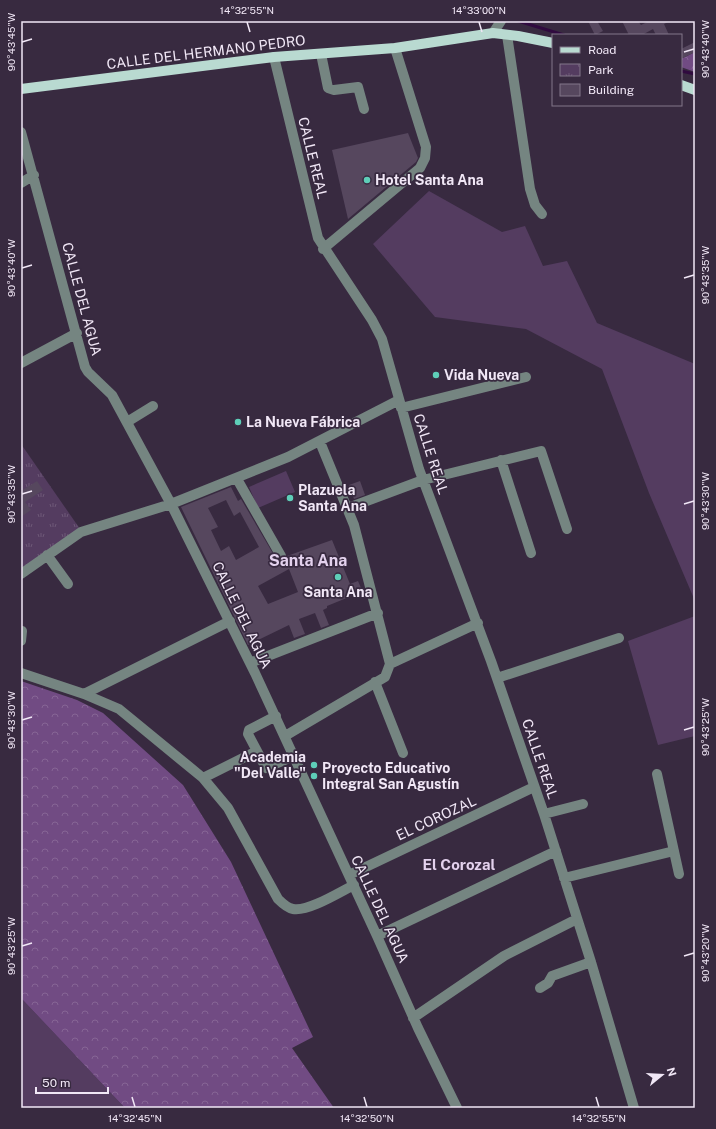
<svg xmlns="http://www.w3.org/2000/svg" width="716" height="1129" viewBox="0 0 716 1129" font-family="'Public Sans',sans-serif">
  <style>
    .grass { fill: #543c60 }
    .forest { fill: url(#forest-crowns) }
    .park { fill: url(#park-tufts) }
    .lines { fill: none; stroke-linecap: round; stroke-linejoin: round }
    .stream { stroke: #300a3f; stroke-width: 3 }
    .building { fill: #56475e; fill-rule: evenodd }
    .minor { stroke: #758581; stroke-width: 10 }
    .major { stroke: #b9dad1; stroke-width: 10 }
    .ticks { fill: none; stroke: #f1e7f6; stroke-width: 1.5 }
    .poi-dot { fill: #5eceb8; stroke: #382a40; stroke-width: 1.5 }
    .labels { text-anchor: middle; stroke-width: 3.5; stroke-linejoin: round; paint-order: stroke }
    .street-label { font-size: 14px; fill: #f1e7f6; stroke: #382a40 }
    .poi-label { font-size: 14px; font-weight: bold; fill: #f1e7f6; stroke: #382a40; text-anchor: start }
    .neighbourhood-label { font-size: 15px; font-weight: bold; fill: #e4d2ee; stroke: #382a40 }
    .quarter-label { font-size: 16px; font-weight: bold; fill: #e4d2ee; stroke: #382a40 }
    .neatline { fill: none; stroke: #f1e7f6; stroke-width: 1.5 }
    .ticks-label { font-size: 10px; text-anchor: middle; fill: #f1e7f6 }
  </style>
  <defs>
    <pattern id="forest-crowns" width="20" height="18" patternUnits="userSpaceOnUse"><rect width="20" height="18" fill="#714b83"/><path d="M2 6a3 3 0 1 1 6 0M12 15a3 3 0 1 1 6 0" fill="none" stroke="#866595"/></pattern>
    <pattern id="park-tufts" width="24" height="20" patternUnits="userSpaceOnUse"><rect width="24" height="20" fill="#543c60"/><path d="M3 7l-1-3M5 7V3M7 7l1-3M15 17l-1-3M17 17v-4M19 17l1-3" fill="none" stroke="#6d5877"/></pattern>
  </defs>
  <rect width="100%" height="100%" fill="#382a40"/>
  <!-- grass -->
  <path class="grass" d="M 429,191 L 502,232 L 525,226 L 543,266 L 567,261 L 597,323 L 695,364 L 695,601 L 649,493 L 602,369 L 526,329 L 435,317 L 373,244 Z
    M 286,471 L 295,492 L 258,508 L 249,487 Z
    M 695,616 L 695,736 L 658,745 L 628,641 Z
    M 21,998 L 125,1108 L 21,1108 Z"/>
  <!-- forest -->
  <path class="forest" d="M 695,52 L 695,72 L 681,67 L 681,55 L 683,58 Z
    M 21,681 L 77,700 L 103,713 L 183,785 L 231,862 L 313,1037 L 292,1048 L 334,1108 L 125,1108 L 21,998 Z"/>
  <!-- park -->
  <path class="park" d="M 21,444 L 80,529 L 21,570 Z"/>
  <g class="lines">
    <!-- stream -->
    <path class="stream" d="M 518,21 L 564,35
      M 681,71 L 695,74"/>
  </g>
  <!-- building -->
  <path class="building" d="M 588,21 L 597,21 L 603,31 L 595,35 Z
    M 622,21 L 638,21 L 641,25 L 649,21 L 670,21 L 664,24 L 669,35 L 656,35 L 653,29 L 642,35 L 629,35 Z
    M 695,42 L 695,52 L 681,59 L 681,49 Z
    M 408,133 L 418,158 L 416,162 L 348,219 L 332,150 Z
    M 37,481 L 43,490 L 25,502 L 31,510 L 21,517 L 21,491 Z
    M 360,481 L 365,495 L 354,499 L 349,485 Z
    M 231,487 L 238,501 L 241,499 L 278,562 L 284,562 L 287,556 L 332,540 L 350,584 L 358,581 L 361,588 L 353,591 L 354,595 L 327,606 L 327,608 L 323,610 L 329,625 L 321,628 L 315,613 L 299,619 L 305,634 L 294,638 L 289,625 L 248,645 L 181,507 ZM 226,500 L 234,516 L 240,512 L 259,547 L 236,560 L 229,546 L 221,551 L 211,530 L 218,527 L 208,508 ZM 289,569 L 298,592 L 268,604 L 258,586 Z"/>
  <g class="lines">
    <!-- minor -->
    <path class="minor" d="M 493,33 L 501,21
      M 507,35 L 530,189 L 535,205 L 542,214
      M 321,54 L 328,88 L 334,90 L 358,87 L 364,109
      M 274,57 L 318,238 L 372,320 L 382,339 L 419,469 L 491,661 L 544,814 L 591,962 L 634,1108
      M 21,132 L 85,367 L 88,372 L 112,395 L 171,504 L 255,673 L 377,936 L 418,1028 L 457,1108
      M 21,183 L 34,175
      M 323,249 L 420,168 L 425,158 L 426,147 L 395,48
      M 21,363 L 77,333
      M 401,408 L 526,377
      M 127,422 L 153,406
      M 320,442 L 354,525 L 390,664
      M 501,460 L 531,553
      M 237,479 L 281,556
      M 348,508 L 423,480 L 541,451 L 567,529
      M 47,555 L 68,584
      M 21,574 L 81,532 L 171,504 L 288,457 L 399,400
      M 21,641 L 22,631
      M 250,663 L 378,613
      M 21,673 L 84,694 L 119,709 L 203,778 L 228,808 L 278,899 C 282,903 287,908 293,909 C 308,912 340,892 354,885
      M 497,678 L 619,638
      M 375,682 L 403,753
      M 84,694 L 230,621
      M 276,716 L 249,730 L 248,734 L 266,768 L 294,756
      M 285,736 L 385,677 L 390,664 L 478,623
      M 657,774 L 679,874
      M 203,778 L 257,751
      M 544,814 L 583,804
      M 349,875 L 534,787
      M 564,878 L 674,851
      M 377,936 L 556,851
      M 540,988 L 548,983 L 552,976 L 591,962
      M 413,1018 L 504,956 L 577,919"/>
    <!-- major -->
    <path class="major" d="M 681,85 L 695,90
      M 21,89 L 274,57 L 395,48 L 493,33 L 518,36 L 553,43"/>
  </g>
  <!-- ticks -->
  <path class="ticks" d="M 247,22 L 250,32M 479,22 L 482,32M 22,42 L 32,39M 684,52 L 694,49M 22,268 L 32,265M 684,278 L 694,275M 22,494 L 32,491M 684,504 L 694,501M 22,720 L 32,717M 684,730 L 694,727M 22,946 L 32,943M 684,956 L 694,953M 132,1097 L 135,1107M 364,1097 L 367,1107M 596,1097 L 599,1107"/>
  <!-- markers -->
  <g class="poi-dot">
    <circle cx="367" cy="180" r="4"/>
    <circle cx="436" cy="375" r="4"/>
    <circle cx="238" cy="422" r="4"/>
    <circle cx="290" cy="498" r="4"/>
    <circle cx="338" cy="577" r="4"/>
    <circle cx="314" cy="765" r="4"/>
    <circle cx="314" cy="776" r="4"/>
  </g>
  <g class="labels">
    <!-- street labels -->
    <g class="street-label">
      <text transform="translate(206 52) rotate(-7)" y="5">CALLE DEL HERMANO PEDRO</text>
      <text transform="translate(313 158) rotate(76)" y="5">CALLE REAL</text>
      <text transform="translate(82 299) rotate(75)" y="5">CALLE DEL AGUA</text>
      <text transform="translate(431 454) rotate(72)" y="5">CALLE REAL</text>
      <text transform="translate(242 615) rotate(64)" y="5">CALLE DEL AGUA</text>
      <text transform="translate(540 759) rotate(71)" y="5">CALLE REAL</text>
      <text transform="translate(436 818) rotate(-25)" y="5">EL COROZAL</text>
      <text transform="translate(380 909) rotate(65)" y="5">CALLE DEL AGUA</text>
    </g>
    <!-- poi labels -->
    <g class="poi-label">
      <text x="375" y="185">Hotel Santa Ana</text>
      <text x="444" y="380">Vida Nueva</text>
      <text x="246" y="427">La Nueva Fábrica</text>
      <text x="298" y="495">Plazuela<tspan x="298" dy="16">Santa Ana</tspan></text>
      <text x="338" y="597" text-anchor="middle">Santa Ana</text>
      <text x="306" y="762" text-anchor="end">Academia<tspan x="306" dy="16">"Del Valle"</tspan></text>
      <text x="322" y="773">Proyecto Educativo<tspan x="322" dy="16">Integral San Agustín</tspan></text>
    </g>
    <!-- neighbourhood labels -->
    <g class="neighbourhood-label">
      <text x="459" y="870">El Corozal</text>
    </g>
    <!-- quarter labels -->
    <g class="quarter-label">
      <text x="308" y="566">Santa Ana</text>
    </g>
  </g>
  <!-- border -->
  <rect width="716" height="1129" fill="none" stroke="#382a40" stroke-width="44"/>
  <!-- legend -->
  <rect x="552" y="34" width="130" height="72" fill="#382a40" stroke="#827689"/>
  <rect x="560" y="47" width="20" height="6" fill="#b9dad1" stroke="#827689"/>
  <text x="588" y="54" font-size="12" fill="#f1e7f6">Road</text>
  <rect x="560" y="64" width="20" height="12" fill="url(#park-tufts)" stroke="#827689"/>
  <text x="588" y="74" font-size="12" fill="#f1e7f6">Park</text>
  <rect x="560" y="84" width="20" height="12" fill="#56475e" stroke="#827689"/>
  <text x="588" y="94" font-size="12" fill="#f1e7f6">Building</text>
  <!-- north arrow -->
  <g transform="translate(662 1075) rotate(72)" stroke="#382a40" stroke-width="3" paint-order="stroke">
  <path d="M0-3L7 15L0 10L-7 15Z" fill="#f1e7f6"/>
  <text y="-6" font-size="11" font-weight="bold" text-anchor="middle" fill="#f1e7f6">N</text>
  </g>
  <!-- scale -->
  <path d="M36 1087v6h72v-6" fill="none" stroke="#f1e7f6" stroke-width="2"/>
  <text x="42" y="1087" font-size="12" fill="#f1e7f6" stroke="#382a40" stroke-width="3" paint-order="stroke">50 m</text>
  <rect x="22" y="22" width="672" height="1085" class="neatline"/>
  <g class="ticks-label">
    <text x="247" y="14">14°32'55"N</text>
    <text x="479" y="14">14°33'00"N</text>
    <text transform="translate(11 42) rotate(-90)" y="4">90°43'45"W</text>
    <text transform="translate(705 49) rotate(-90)" y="4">90°43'40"W</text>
    <text transform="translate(11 268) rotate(-90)" y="4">90°43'40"W</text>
    <text transform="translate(705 275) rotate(-90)" y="4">90°43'35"W</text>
    <text transform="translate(11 494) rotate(-90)" y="4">90°43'35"W</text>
    <text transform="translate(705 501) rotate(-90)" y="4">90°43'30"W</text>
    <text transform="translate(11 720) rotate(-90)" y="4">90°43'30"W</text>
    <text transform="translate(705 727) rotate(-90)" y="4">90°43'25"W</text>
    <text transform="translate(11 946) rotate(-90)" y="4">90°43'25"W</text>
    <text transform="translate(705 953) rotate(-90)" y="4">90°43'20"W</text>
    <text x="135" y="1122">14°32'45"N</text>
    <text x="367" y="1122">14°32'50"N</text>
    <text x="599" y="1122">14°32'55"N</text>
  </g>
</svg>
